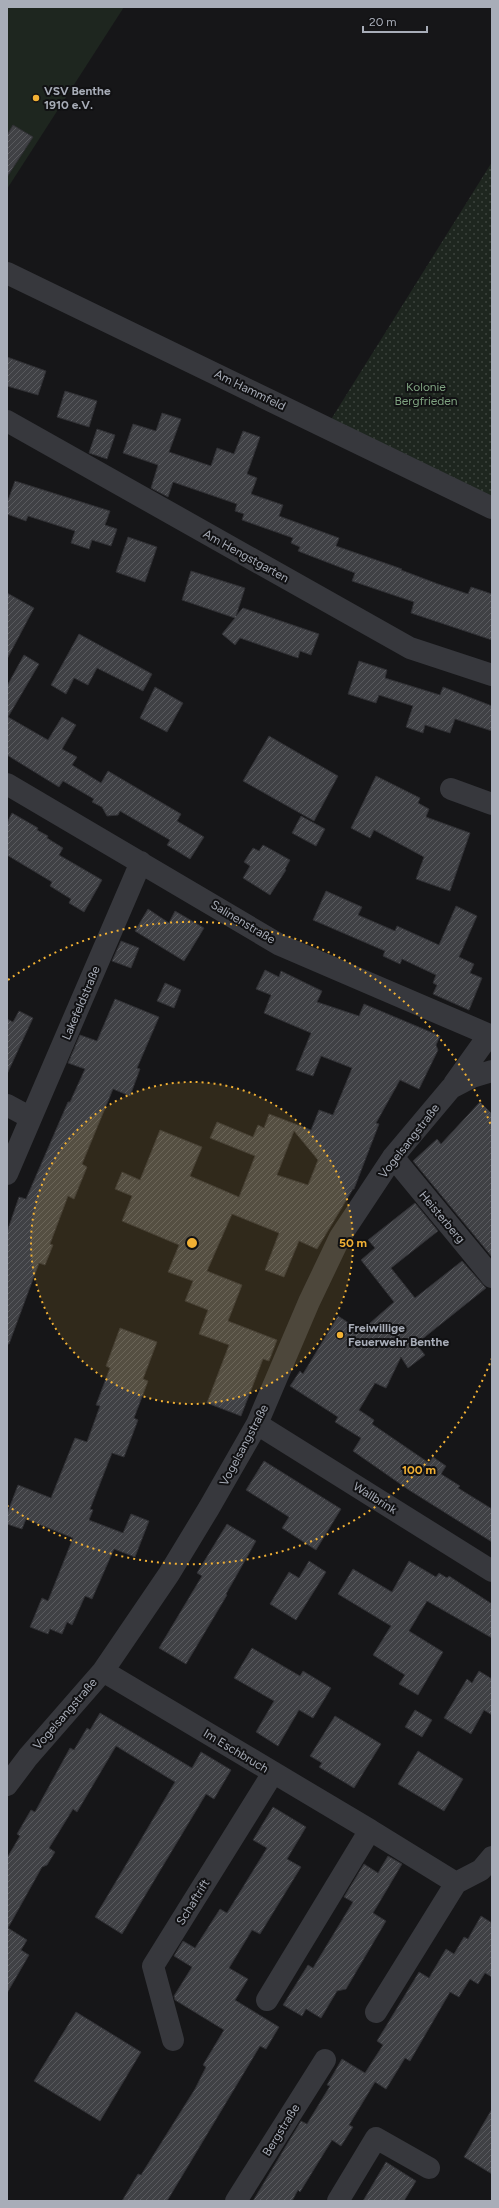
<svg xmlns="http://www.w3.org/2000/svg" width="499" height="2208" viewBox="0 0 499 2208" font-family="Figtree,sans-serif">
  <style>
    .grass { fill: url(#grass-dots) }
    .park { fill: #1e261f }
    .building { fill: url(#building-hatch); stroke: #303034; fill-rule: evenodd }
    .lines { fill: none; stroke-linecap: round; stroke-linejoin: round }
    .minor { stroke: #37383d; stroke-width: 22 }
    .ring { fill: none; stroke: #f2b134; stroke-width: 2; stroke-dasharray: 2 4 }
    .poi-dot { fill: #f2b134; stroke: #111113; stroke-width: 1.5 }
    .labels { text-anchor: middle; stroke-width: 4; stroke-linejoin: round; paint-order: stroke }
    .poi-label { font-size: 12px; font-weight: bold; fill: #a8adb8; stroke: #111113; text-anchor: start }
    .park-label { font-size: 12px; fill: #7fa381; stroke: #111113 }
    .street-label { font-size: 12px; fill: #a8adb8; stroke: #111113 }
    .centre { fill: #f2b134; stroke: #111113; stroke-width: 2 }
    .ring-label { font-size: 12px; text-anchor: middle; font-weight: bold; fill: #f2b134; stroke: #111113; stroke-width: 4; stroke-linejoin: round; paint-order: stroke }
  </style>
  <defs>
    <pattern id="grass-dots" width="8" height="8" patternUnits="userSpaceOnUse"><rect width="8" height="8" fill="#1e261f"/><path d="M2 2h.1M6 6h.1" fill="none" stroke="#3c433d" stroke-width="1.8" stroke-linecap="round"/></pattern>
    <pattern id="building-hatch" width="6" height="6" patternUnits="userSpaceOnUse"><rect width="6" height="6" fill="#404145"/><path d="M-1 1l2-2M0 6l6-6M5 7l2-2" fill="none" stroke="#595a5e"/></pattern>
  </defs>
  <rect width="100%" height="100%" fill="#161618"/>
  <!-- grass -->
  <path class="grass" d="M 492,162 L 492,501 L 330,421 Z"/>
  <!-- park -->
  <path class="park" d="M 7,7 L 124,7 L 7,189 Z"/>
  <!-- building -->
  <path class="building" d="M 13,125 L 33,137 L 7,177 L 7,135 Z
    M 7,357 L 46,371 L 38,395 L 7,386 Z
    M 65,391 L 97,401 L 89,427 L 57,417 Z
    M 162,413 L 181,419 L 169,452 L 211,466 L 217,448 L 234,454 L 243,431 L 260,437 L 247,474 L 257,478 L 251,494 L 283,505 L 279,516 L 339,538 L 336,546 L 402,569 L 401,570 L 438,584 L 468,594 L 471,587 L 492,594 L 492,640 L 411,613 L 414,602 L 352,581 L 355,573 L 298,551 L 300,547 L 291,543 L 293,538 L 242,520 L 244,514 L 235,511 L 237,504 L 173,482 L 168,497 L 151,488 L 158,465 L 123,453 L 133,424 L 156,431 Z
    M 97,429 L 115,435 L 107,459 L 89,453 Z
    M 15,481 L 110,511 L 105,525 L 117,529 L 111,546 L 92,540 L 89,549 L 71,543 L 75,531 L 28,516 L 26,521 L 7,514 L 7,503 Z
    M 128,537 L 157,547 L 145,582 L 116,572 Z
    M 191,571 L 245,588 L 236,616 L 243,608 L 319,634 L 311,655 L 300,651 L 298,658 L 240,638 L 235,645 L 222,634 L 235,618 L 182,600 Z
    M 7,593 L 34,608 L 7,659 Z
    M 79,634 L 152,674 L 143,691 L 97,668 L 88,685 L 74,678 L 66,694 L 51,685 Z
    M 24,655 L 39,664 L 8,717 L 48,740 L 62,717 L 76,725 L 62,749 L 77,757 L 72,765 L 101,783 L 108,771 L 181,814 L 177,821 L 204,837 L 190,859 L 167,845 L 170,840 L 120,811 L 118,815 L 107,816 L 102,807 L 92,802 L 94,799 L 63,781 L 59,787 L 7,755 L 7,686 Z
    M 359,661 L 387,670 L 385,678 L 440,695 L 443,687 L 492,706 L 492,731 L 455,719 L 450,733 L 425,725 L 423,733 L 406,727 L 413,706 L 379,695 L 376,703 L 348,694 Z
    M 155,687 L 183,703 L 167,732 L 140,718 Z
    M 269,736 L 338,776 L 314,821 L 243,781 Z
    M 376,776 L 420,798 L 418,803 L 429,809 L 426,817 L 470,833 L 450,891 L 416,879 L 424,857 L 374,830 L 370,838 L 351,828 Z
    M 12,813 L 38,828 L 37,830 L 48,836 L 47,838 L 63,848 L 59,855 L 102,880 L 84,912 L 69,903 L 71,899 L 50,886 L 52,882 L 7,855 L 7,823 Z
    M 301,816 L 325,829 L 316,846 L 292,833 Z
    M 263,845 L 290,860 L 285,869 L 286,870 L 270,895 L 243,878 L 250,866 L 244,862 L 253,848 L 259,851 Z
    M 326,891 L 362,907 L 358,915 L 395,931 L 397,926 L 439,945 L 456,906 L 477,916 L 459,957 L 474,964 L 470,973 L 482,978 L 469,1010 L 433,994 L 437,985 L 433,983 L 436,975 L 402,959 L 400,964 L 383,956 L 385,951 L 313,920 Z
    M 148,909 L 169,923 L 175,911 L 204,928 L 184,961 L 135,931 Z
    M 121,941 L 139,948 L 131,968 L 112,961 Z
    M 265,970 L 279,977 L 281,971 L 322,991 L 317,1002 L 359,1016 L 364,1004 L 440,1036 L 436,1045 L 438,1050 L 419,1089 L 400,1080 L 376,1123 L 379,1124 L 354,1189 L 353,1189 L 317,1249 L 299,1241 L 284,1277 L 265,1270 L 279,1233 L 232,1214 L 207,1271 L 242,1285 L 228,1321 L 277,1340 L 269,1361 L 263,1359 L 241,1416 L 207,1403 L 229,1345 L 199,1334 L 208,1310 L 185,1301 L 193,1281 L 168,1272 L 179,1245 L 122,1221 L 132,1196 L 115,1189 L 122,1172 L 140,1180 L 160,1130 L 202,1147 L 190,1176 L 239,1197 L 255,1156 L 210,1138 L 217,1122 L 253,1137 L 258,1125 L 264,1128 L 269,1114 L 311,1130 L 319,1110 L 333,1115 L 352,1068 L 321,1056 L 313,1076 L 296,1070 L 311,1033 L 264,1013 L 271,995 L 256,989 ZM 294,1131 L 318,1160 L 308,1185 L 277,1175 Z
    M 165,983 L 181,990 L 174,1008 L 157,1001 Z
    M 115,999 L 159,1017 L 137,1068 L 140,1069 L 130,1096 L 113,1089 L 82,1164 L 87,1167 L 74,1199 L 68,1196 L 50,1244 L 53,1245 L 45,1265 L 39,1263 L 9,1344 L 7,1344 L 7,1232 L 19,1197 L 26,1199 L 68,1102 L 70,1102 L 85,1069 L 68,1063 L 80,1035 L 97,1041 Z
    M 19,1011 L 33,1018 L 7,1074 L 7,1019 L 13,1022 Z
    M 480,1102 L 492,1114 L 492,1257 L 413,1161 L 437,1139 L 441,1144 Z
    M 415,1203 L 438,1231 L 391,1268 L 415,1298 L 462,1261 L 486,1288 L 416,1344 L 425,1355 L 408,1368 L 401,1357 L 386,1388 L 375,1383 L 359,1410 L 374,1420 L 372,1424 L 429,1463 L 433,1457 L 446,1466 L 441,1474 L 460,1486 L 458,1488 L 492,1509 L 492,1542 L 409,1490 L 353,1451 L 361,1438 L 335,1422 L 338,1417 L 290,1386 L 300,1371 L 303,1374 L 338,1316 L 361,1331 L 394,1302 L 361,1260 L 375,1248 L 368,1240 Z
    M 120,1328 L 157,1342 L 143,1379 L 148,1381 L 134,1418 L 138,1420 L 124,1457 L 112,1453 L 90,1509 L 93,1510 L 89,1520 L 123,1533 L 131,1514 L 149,1521 L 135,1557 L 114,1549 L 92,1599 L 85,1596 L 72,1625 L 67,1622 L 62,1634 L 50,1629 L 48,1634 L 30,1627 L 42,1598 L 48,1601 L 73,1538 L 26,1519 L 22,1529 L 7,1524 L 7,1514 L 18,1485 L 51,1498 L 75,1438 L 87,1442 L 100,1406 L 96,1405 L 110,1368 L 106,1366 Z
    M 264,1461 L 341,1509 L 316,1550 L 282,1528 L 289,1517 L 246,1490 Z
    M 227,1524 L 256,1541 L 226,1594 L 227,1595 L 186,1664 L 159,1648 L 202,1576 L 197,1573 Z
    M 309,1561 L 326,1572 L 296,1620 L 270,1604 L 289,1572 L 299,1578 Z
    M 409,1561 L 436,1577 L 439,1573 L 447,1578 L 449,1576 L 492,1604 L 492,1638 L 427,1601 L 409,1631 L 443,1652 L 418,1695 L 399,1684 L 405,1675 L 373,1655 L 391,1626 L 338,1594 L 353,1569 L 392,1592 Z
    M 252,1648 L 300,1676 L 303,1671 L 331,1688 L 313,1718 L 299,1710 L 278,1746 L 256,1732 L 274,1701 L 234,1678 Z
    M 479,1671 L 492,1679 L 492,1715 L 484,1710 L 471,1734 L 444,1718 L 467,1679 L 472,1683 Z
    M 415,1710 L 432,1720 L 422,1737 L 405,1727 Z
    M 100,1713 L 192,1768 L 201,1752 L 231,1770 L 214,1799 L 206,1794 L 122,1934 L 95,1917 L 175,1782 L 116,1746 L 77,1812 L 73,1809 L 49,1848 L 55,1852 L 47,1865 L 42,1867 L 8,1928 L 27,1940 L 21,1950 L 29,1955 L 7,1993 L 7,1858 L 20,1836 L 17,1834 L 31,1810 L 35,1812 L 70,1748 L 74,1750 L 87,1728 L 90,1730 Z
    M 335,1716 L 381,1744 L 354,1788 L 319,1767 L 322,1763 L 310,1756 Z
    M 418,1751 L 463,1779 L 444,1811 L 398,1784 Z
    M 273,1807 L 306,1827 L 287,1859 L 301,1867 L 260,1934 L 252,1930 L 229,1968 L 248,1979 L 235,2000 L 279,2027 L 266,2049 L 260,2046 L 167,2201 L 122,2201 L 138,2174 L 141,2175 L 195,2089 L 206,2067 L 203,2065 L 224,2030 L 175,2000 L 174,1996 L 192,1967 L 174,1956 L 183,1941 L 195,1948 L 220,1909 L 227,1913 L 267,1848 L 253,1840 Z
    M 388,1856 L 402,1864 L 373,1913 L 386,1921 L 346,1989 L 337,1991 L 321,2018 L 306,2009 L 302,2016 L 283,2005 L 308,1965 L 313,1968 L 353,1902 L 344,1897 L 364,1864 L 378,1873 Z
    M 481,1916 L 492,1923 L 492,1977 L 485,1973 L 478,1984 L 470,1979 L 459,1997 L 450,1992 L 410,2061 L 405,2058 L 386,2089 L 375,2082 L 349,2125 L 353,2127 L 341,2146 L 332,2140 L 300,2192 L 298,2190 L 292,2201 L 253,2201 L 301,2121 L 307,2124 L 330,2086 L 327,2085 L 342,2059 L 365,2073 L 383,2045 L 377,2041 L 419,1972 L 429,1978 L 446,1949 L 454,1954 L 464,1937 L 468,1939 Z
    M 76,2012 L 141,2052 L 100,2121 L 34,2081 Z
    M 492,2109 L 492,2174 L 464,2157 Z
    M 386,2162 L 416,2181 L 404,2201 L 363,2201 Z"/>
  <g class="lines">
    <!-- minor -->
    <path class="minor" d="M 7,273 L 492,508
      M 7,421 L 410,648 L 492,675
      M 7,784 L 280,945 L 492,1036
      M 451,789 L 492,804
      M 454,1084 L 489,1035
      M 7,1105 L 31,1118 L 141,862
      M 393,1157 L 492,1277
      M 7,1174 L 31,1118
      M 257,1424 L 492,1571
      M 103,1671 L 370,1830
      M 7,1785 L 28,1757 L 103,1671 L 169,1574 L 209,1508 L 257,1424 L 309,1302 L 340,1237 L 393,1157 L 451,1088 L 472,1077 L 492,1071
      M 456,1883 L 481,1870 L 492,1857
      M 267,2000 L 370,1830 L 456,1883 L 376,2012
      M 173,2040 L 153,1966 L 273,1773
      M 236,2201 L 325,2060
      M 338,2201 L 376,2138 L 429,2168"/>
  </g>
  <!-- distance rings -->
  <circle cx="192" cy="1243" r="161" fill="#f2b134" fill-opacity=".12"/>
  <g class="ring">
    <circle cx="192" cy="1243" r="161"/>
    <path d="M492 1358A321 321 0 0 1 8 1506M8 980A321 321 0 0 1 492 1128"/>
  </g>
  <!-- markers -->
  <g class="poi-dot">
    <circle cx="36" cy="98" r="4"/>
    <circle cx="340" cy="1335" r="4"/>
  </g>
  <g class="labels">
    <!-- poi labels -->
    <g class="poi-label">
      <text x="44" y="95">VSV Benthe<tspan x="44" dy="14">1910 e.V.</tspan></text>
      <text x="348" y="1332">Freiwillige<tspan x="348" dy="14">Feuerwehr Benthe</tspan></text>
    </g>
    <!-- park labels -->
    <g class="park-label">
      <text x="426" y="391">Kolonie<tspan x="426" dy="14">Bergfrieden</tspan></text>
    </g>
    <!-- street labels -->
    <g class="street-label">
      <text transform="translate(250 390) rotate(26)" y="4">Am Hammfeld</text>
      <text transform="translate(246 556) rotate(29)" y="4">Am Hengstgarten</text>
      <text transform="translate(243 922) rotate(31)" y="4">Salinenstraße</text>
      <text transform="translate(81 1003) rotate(-67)" y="4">Lakefeldstraße</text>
      <text transform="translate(409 1141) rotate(-52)" y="4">Vogelsangstraße</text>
      <text transform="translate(442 1217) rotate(50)" y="4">Heisterberg</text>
      <text transform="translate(244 1445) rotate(-62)" y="4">Vogelsangstraße</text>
      <text transform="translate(375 1498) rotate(32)" y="4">Wallbrink</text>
      <text transform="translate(65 1714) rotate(-49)" y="4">Vogelsangstraße</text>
      <text transform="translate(236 1751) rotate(31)" y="4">Im Eschbruch</text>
      <text transform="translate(193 1902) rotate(-58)" y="4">Schaftrift</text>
      <text transform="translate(281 2130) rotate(-58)" y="4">Bergstraße</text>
    </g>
  </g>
  <circle cx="192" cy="1243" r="6" class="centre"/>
  <g class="ring-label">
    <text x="353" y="1247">50 m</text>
    <text x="419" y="1474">100 m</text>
  </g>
  <!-- border -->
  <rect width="499" height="2208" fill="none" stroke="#a8adb8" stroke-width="16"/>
  <!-- scale -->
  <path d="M363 26v6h64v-6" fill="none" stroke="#a8adb8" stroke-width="2"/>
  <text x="369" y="26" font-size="12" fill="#a8adb8" stroke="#111113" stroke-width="3" paint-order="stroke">20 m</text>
</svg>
